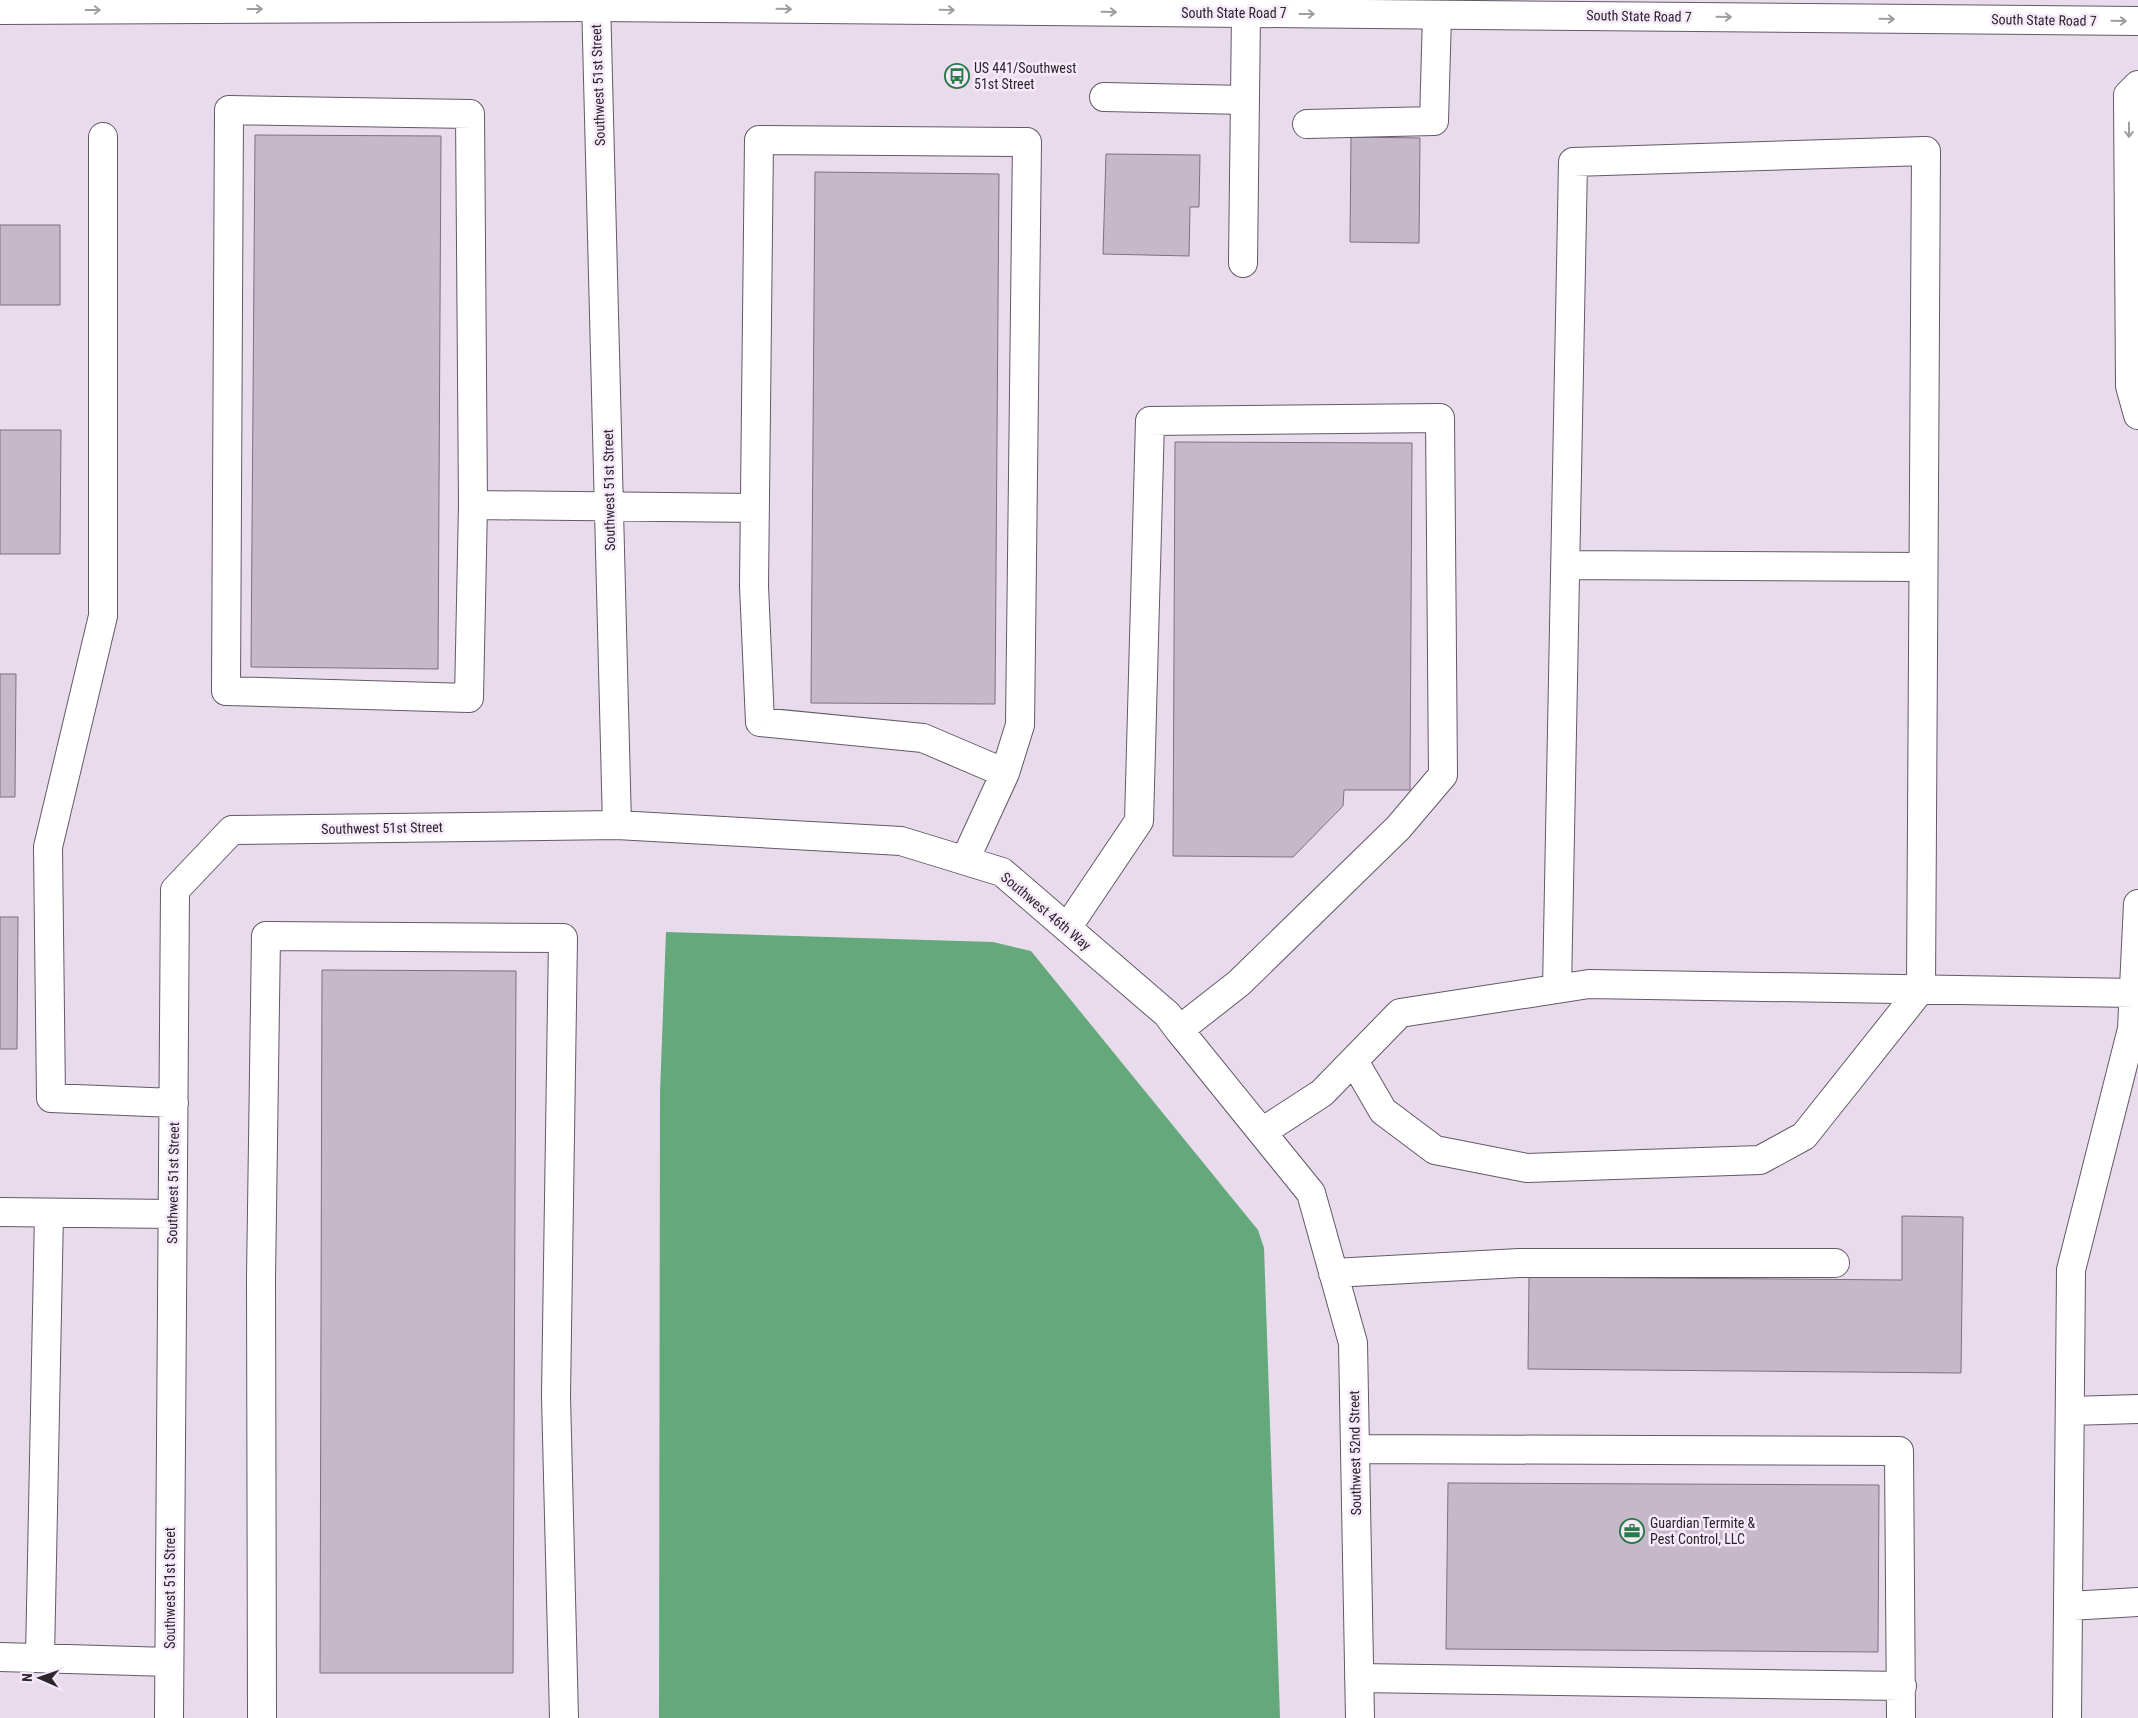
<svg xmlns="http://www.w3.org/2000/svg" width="2138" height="1718" viewBox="0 0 2138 1718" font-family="'Roboto Condensed',sans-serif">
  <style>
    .water { fill: #65a87b }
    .building { fill: #c5b8c8; stroke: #7d7180 }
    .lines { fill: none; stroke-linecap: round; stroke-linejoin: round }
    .minor-casing { stroke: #645967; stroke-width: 30 }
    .major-casing { stroke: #645967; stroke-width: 30 }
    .minor { stroke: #fff; stroke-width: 28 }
    .major { stroke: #fff; stroke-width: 28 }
    .oneway { stroke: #a09da0 }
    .labels { text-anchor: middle; stroke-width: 5; stroke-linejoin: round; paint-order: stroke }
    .street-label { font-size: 14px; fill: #2b262c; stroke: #f6e9fa }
    .poi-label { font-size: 14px; fill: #2b262c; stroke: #f6e9fa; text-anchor: start }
  </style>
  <rect width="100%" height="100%" fill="#e8dcec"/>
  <!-- water -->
  <path class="water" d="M 666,932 L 993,942 L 1031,951 L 1258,1230 L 1264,1248 L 1280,1718 L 659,1718 L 660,1093 Z"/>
  <!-- building -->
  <path class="building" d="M 255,135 L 441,136 L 438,669 L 251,667 Z
    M 1351,137 L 1420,138 L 1419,243 L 1350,242 Z
    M 1106,154 L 1200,155 L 1199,207 L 1190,207 L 1189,256 L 1103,254 Z
    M 815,172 L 999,174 L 995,704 L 811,703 Z
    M 0,225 L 60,225 L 60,305 L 0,305 Z
    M 0,430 L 61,430 L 60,554 L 0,554 Z
    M 1175,442 L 1412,443 L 1410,790 L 1344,790 L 1343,806 L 1293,857 L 1173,856 Z
    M 0,674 L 16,674 L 15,797 L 0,797 Z
    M 0,917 L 18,917 L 17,1049 L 0,1049 Z
    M 322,970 L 516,971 L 513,1673 L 320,1673 Z
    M 1902,1216 L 1963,1217 L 1961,1373 L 1528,1369 L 1529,1277 L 1902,1280 Z
    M 1448,1483 L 1879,1485 L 1878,1652 L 1446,1649 Z"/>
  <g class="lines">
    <defs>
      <path id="minor" d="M 2138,85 L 2128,95 L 2130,386 L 2138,415
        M 1104,97 L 1245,100
        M 1307,124 L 1434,121 L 1437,15
        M 103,137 L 103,616 L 48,847 L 51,1098 L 174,1103
        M 1243,263 L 1246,13
        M 473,505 L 469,698 L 226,691 L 229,110 L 470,114 L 473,505 L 755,508
        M 1566,565 L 1923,567
        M 617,825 L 901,841 L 1002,872 L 1167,1014 L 1179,1030 L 1311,1193 L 1353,1343 L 1360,1718
        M 965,860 L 1005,773 L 1020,725 L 1027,142 L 759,140 L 754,586 L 760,722 L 923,738 L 1005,773
        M 1067,928 L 1139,821 L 1150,421 L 1440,418 L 1443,775 L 1398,828 L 1239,983 L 1179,1030
        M 1354,1061 L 1383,1111 L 1435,1150 L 1527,1168 L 1760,1160 L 1804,1136 L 1921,989 L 1926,151 L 1573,162 L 1557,989
        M 1262,1132 L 1322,1093 L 1400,1013 L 1589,984 L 2134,993
        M 0,1212 L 172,1214
        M 1333,1273 L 1519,1263 L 1835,1263
        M 2070,1411 L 2138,1409
        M 1355,1449 L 1899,1451 L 1901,1718
        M 2069,1606 L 2138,1602
        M 0,1657 L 169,1662
        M 40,1658 L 49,1213
        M 1359,1678 L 1902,1686
        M 169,1718 L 175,890 L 232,830 L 617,825 L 596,0
        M 262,1718 L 261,1278 L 266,936 L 563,938 L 556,1396 L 564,1718
        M 2067,1718 L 2071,1270 L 2132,1029 L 2138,904"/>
      <path id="major" d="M 0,10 L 596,7 L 2138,21"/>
    </defs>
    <!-- minor casing -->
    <use href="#minor" class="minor-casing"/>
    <!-- major casing -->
    <use href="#major" class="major-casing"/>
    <!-- minor -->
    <use href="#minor" class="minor"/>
    <!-- major -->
    <use href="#major" class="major"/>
  </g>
  <!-- one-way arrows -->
  <defs><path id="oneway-shaft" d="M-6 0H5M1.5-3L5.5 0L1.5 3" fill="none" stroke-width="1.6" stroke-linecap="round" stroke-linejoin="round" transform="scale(1.25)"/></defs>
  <g class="oneway">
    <use href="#oneway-shaft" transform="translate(255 9)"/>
    <use href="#oneway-shaft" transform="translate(784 9) rotate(1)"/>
    <use href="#oneway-shaft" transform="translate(93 10)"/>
    <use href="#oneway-shaft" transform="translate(947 10) rotate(1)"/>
    <use href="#oneway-shaft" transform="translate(1109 12) rotate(1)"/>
    <use href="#oneway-shaft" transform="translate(1307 14)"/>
    <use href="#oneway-shaft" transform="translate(1724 17) rotate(1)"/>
    <use href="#oneway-shaft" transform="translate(1887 19) rotate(1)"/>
    <use href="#oneway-shaft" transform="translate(2119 21) rotate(1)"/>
    <use href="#oneway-shaft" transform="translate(2129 130) rotate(90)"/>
  </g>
  <!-- icons -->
  <defs>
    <symbol id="bus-ring" viewBox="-11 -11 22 22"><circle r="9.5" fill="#f6e9fa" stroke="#297949" stroke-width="1.5"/><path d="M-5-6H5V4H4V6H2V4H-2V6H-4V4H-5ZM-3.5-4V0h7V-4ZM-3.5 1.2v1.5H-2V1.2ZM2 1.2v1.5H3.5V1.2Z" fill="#297949"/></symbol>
    <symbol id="office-ring" viewBox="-11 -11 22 22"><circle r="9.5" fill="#f6e9fa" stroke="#297949" stroke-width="1.5"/><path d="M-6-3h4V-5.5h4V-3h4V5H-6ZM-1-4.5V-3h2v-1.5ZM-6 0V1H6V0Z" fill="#297949"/></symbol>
  </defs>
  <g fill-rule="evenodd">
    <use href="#bus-ring" x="943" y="62" width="28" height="28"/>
    <use href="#office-ring" x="1618" y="1517" width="28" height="28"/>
  </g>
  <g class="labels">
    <!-- street labels -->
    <g class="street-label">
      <text x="1234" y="18">South State Road 7</text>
      <text transform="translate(1639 16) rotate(1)" y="5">South State Road 7</text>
      <text transform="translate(2044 20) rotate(1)" y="5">South State Road 7</text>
      <text transform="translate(598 85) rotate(-92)" y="5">Southwest 51st Street</text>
      <text transform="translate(609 490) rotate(-91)" y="5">Southwest 51st Street</text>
      <text transform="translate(382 828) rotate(-1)" y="5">Southwest 51st Street</text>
      <text transform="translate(1046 911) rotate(40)" y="5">Southwest 46th Way</text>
      <text transform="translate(173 1183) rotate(-89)" y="5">Southwest 51st Street</text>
      <text transform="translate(1355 1453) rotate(-91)" y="5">Southwest 52nd Street</text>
      <text transform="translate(170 1588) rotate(-90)" y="5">Southwest 51st Street</text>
    </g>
    <!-- poi labels -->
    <g class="poi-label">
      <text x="974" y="73">US 441/Southwest<tspan x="974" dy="16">51st Street</tspan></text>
      <text x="1650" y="1528">Guardian Termite &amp;<tspan x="1650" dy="16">Pest Control, LLC</tspan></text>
    </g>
  </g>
  <!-- north arrow -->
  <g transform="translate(40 1678) rotate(272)" stroke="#f6e9fa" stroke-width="4" paint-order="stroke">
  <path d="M0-4L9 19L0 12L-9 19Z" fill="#2b262c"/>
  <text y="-8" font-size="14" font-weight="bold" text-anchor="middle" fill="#2b262c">N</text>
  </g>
</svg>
